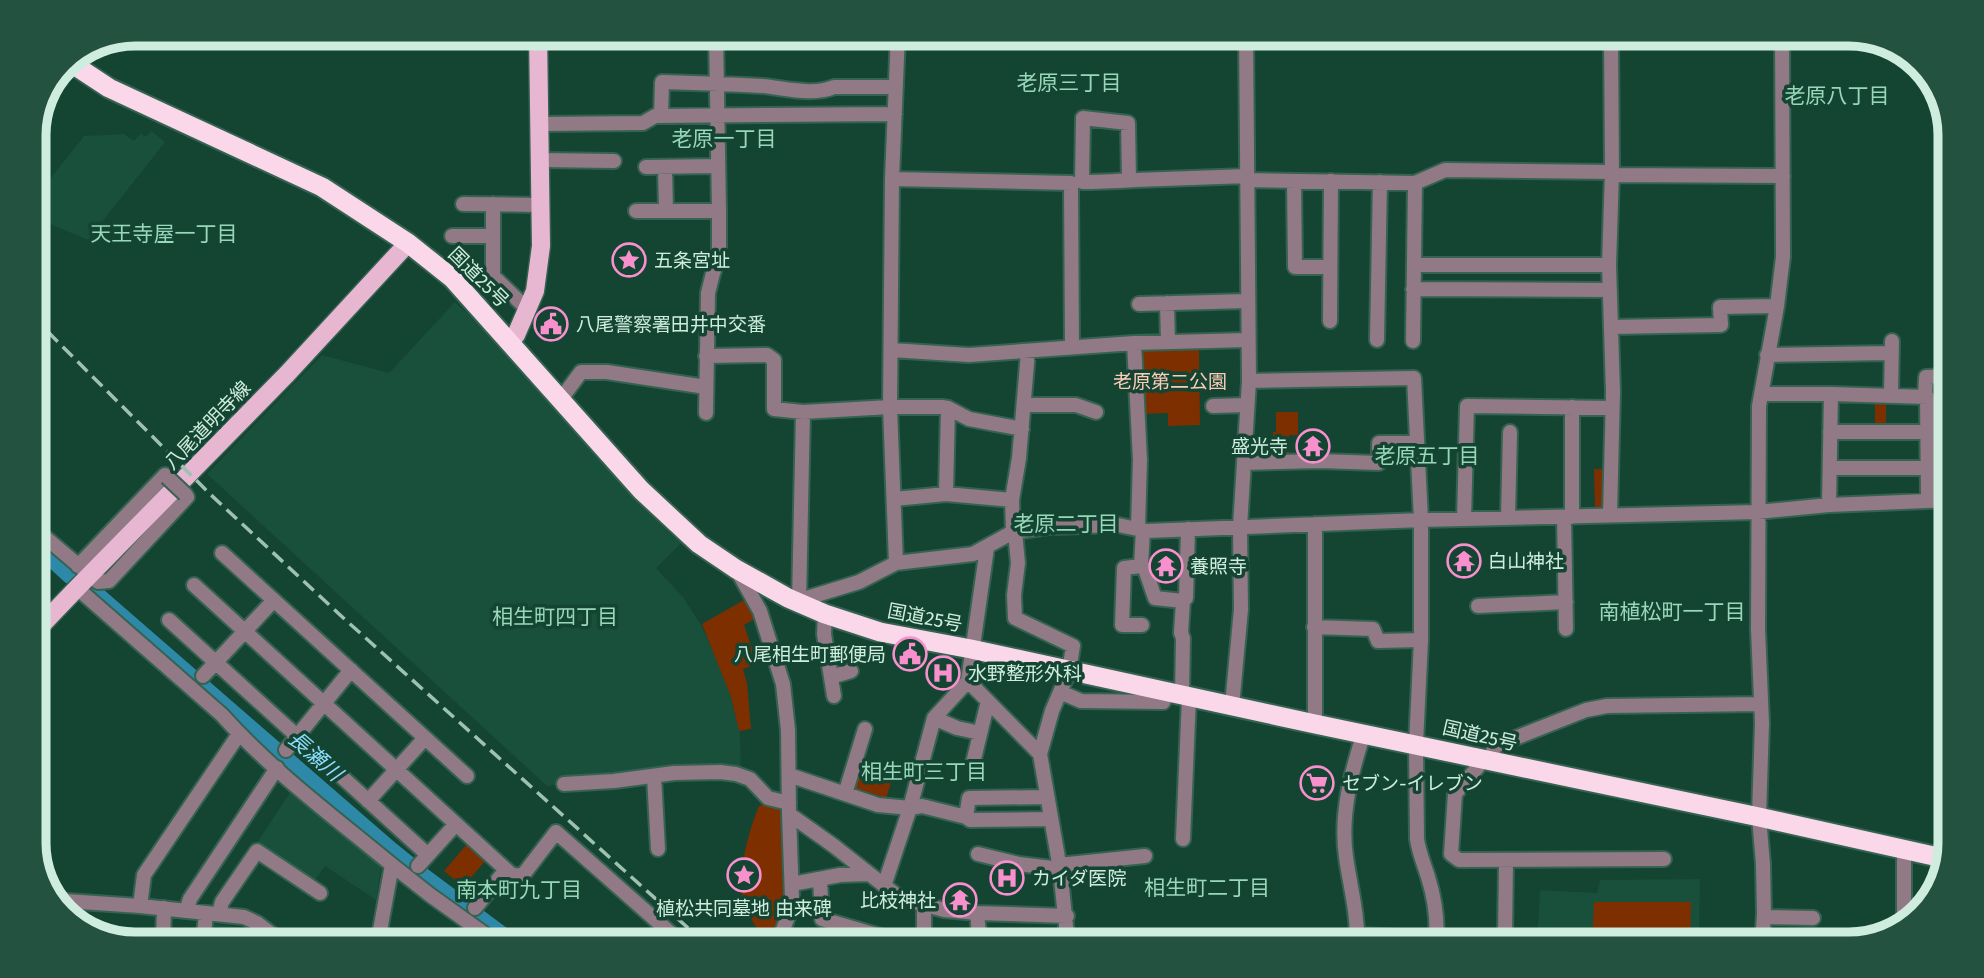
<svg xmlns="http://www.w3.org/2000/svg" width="1984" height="978" viewBox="0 0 1984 978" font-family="'Fira Sans','Noto Sans JP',sans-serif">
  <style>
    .built { fill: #18503b }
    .green { fill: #7d2f00 }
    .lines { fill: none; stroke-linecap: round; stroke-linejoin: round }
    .river { stroke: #2d89a7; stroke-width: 19 }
    .minor-casing { stroke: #356251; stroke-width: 18 }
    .major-casing { stroke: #356251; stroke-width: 21 }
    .highway-casing { stroke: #356251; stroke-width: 23 }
    .minor { stroke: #917986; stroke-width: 14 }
    .major { stroke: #e7b7d2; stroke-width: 18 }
    .highway { stroke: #fad8ea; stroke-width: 19 }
    .rail { stroke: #9ec1b2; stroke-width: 3.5; stroke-dasharray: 14 7; stroke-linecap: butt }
    .minor-bridge-casing { stroke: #356251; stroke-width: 18; stroke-linecap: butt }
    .minor-bridge { stroke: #917986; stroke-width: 14 }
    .labels { text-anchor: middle; stroke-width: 7; stroke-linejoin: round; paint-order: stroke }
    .poi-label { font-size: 19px; fill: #ceedde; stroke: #144432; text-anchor: start }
    .street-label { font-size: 19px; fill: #ceedde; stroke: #144432 }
    .park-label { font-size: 19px; fill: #fbccb8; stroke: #144432 }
    .neighbourhood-label { font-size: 21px; fill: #98d7ba; stroke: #144432 }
    .water-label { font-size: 21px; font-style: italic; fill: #8ddefc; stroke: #144432 }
    .rim { fill: none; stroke: #ceedde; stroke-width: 9 }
  </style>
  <rect width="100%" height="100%" fill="#144432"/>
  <!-- built -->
  <path class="built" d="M 151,131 L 165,142 L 88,240 L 33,217 L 33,204 L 40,202 L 47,183 L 84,136 L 124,134 L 134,141 L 141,133 L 146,137 Z
    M 455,302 L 482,327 L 668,532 L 681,543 L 656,568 L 683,597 L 701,625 L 714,653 L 731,697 L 740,734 L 741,771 L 613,779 L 547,786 L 207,474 L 322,355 L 389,373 Z
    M 293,788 L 378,861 L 381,869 L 376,900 L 325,866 L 312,884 L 255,846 Z
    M 1700,879 L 1699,945 L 1537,945 L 1540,890 L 1597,893 L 1600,880 Z
    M 212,924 L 239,927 L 266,945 L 237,945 L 206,941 Z"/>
  <!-- green -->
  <path class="green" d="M 1199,349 L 1200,425 L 1168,426 L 1168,413 L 1141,414 L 1140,350 Z
    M 1875,398 L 1886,398 L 1886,427 L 1875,427 Z
    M 1276,412 L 1298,412 L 1298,435 L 1289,435 L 1289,459 L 1273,459 L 1273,432 L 1276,432 Z
    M 1594,469 L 1606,469 L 1606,509 L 1595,509 Z
    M 744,600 L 756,618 L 744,625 L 757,664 L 743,669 L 747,683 L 751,729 L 739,731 L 731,697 L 702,624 Z
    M 860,763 L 894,774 L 886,798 L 852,787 Z
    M 767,804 L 783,808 L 788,892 L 778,931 L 770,945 L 768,945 C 760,932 748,917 743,902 C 736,877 749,829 759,806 Z
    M 467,844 L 486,860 L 463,887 L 444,871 Z
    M 1594,902 L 1691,902 L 1690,945 L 1592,945 Z"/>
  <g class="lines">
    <!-- river -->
    <path class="river" d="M 33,540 L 71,575
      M 93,593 L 389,850 L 425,879 L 514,945"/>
    <defs>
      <path id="minor" d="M 661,116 L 662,82 C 696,83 729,84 762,86 C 785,88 813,96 834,87 L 896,87
        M 540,124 L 643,123 L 655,116 L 895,114
        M 541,160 L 614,161
        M 646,167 L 718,166
        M 665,167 L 666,211
        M 1612,175 L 1783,176
        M 892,179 L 1071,183 L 1072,347
        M 1129,180 L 1128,123 L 1083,118 L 1082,182 C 1100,182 1118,181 1136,180 L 1247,176
        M 1247,180 L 1415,183 L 1445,170 L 1612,172
        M 1294,181 L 1295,267 L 1330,267
        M 463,204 L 541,205
        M 493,204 L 493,276 L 522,304 L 529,308
        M 636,211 L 719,211 L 716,33
        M 452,236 L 493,236
        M 1414,265 L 1609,265
        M 1413,289 L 1610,290
        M 1167,303 L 1168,342
        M 1139,304 L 1247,301
        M 1330,321 L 1331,181
        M 1611,327 L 1721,325 L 1720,307 L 1777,306
        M 1377,340 L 1380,182
        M 1413,341 L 1415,183
        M 1134,343 L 1140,460 L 1138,528
        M 891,350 L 969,355 L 1134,343 L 1247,340
        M 1767,355 L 1892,353
        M 706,356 L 767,355 L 774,360 L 774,409 L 803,412 L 890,407 L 942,407 L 948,408 L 969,419 L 1022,429
        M 1249,381 L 1414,378 L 1421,520 L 1421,640 L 1416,744 L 1417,839 C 1419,853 1424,864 1428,877 C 1435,899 1438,922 1436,945
        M 1761,394 L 1831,394 L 1927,397 L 1928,500
        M 1891,396 L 1892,341
        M 1925,397 L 1926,377 L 1951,376
        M 561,399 L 581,372 L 607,372 L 706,387
        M 1024,405 L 1076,405 L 1096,412
        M 1213,406 L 1247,405
        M 706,413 L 708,293 L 713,273 L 719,258 L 719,211
        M 1830,432 L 1928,432
        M 1245,463 L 1320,461 L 1379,463 L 1379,443 L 1417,443
        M 1830,468 L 1928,468
        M 946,494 L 948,408
        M 894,499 L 946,494 L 1012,500
        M 1829,505 L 1831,394
        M 1610,515 L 1613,392 L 1609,265 L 1612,172 L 1611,33
        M 1564,517 L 1566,629
        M 1572,517 L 1572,407
        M 1508,518 L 1510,432
        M 1464,519 L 1467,406 L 1612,408
        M 1315,524 L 1315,724
        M 33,527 L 98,582 L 109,581 L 187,497 L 185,494
        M 1013,532 L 1012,500 L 1019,458 L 1028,352
        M 1015,532 L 1018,563 L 1014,595 L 1015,618 L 1073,646 L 1069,671 L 1052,711 L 1040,754 L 1060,869 L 1068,945
        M 222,553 L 467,776
        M 896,563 L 890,407 L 892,179 L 898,33
        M 78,566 L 165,475 L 167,477
        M 1141,566 L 1143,530
        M 737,570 L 760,611 L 783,684 L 788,730 L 789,814 L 792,898 L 789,914 L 777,945
        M 194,585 L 512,875
        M 77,588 L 222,715 C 272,771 334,817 392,865 L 379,936 L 375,945
        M 1183,601 L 1186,598 L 1188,529
        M 799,603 L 810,597 L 859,582 L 896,563 L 973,554 L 1013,532 L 1049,527 L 1118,525 L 1147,531 L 1421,520 L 1758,512 L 1829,505 L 1951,500
        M 799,603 L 803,412
        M 1478,606 L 1566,602
        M 825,614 L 824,634 L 834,696
        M 169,620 L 428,855
        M 1142,625 L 1122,625 L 1124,568 L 1141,566 L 1145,569 L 1155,598 L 1183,601 L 1181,633 L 1183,638 L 1182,695
        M 1314,627 L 1373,629 L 1378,641 L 1421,640
        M 203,676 L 274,600
        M 831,677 L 851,671
        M 968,681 L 1040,754
        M 1060,692 L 1081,701 L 1163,702 L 1168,692
        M 1232,706 L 1241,609 L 1240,527 L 1249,381 L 1246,33
        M 934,718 L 957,728 L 980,733
        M 286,750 L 351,670
        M 33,753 L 37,759 L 33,788
        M 1482,759 L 1477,768 L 1455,794 L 1451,854 L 1459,860 L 1664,859
        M 1490,761 L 1495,746 L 1586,710 L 1607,706 L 1761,704
        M 973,763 L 988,701
        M 789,775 L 878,805 L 910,808 L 922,806 L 966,817 L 970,820 L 1051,819
        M 654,776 L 658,849
        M 564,784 L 614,781 L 674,773 L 720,772 L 736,774 L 750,779 L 768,798 L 789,803
        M 845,794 L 865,729
        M 368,801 L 425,738
        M 789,814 L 834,846 L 900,898 L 944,910 L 977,913 L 1067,916
        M 966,817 L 969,798 L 1046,797
        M 1183,839 L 1189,697
        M 978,854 L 1019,864 L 1060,869
        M 392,865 L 430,895 L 500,945
        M 1059,865 L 1145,856
        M 418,866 L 456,824
        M 820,879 L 822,919 L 897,941 L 924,943 L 980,943
        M 792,884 L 840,875 L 869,874
        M 884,886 L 910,808 L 934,718 L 968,681 L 987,548
        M 51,900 L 140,906 L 244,917 L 257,923 L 286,945
        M 140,906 L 144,875 L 239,734
        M 475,908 L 501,876 L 523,875 L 556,832 L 684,945
        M 186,911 L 190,899 L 277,768
        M 219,913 L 222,902 L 257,851 L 320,893
        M 977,913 L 980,945
        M 1764,917 L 1813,918
        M 1904,928 L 1904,850
        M 1358,935 L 1500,942 L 1505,937 L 1506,861
        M 1357,943 C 1358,914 1350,886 1346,857 C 1340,816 1351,772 1364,733
        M 163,945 L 164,908
        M 203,945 L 206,913
        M 924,945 L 924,905
        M 1762,945 L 1764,914 L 1763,864 L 1759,817 L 1762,723 L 1758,629 L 1759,406 L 1777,306 L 1783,257 L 1782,33"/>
      <path id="major" d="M 509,341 L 516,335 L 535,291 L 541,246 L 538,33
        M 33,634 L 77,588 L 287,374 L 408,243"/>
      <path id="highway" d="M 68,61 L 109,88 L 322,187 L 408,243 L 452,278 L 641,490 L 699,544 L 736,569 L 788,598 L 825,614 L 880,632 L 971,649 L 1315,724 L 1759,817 L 1947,859"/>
    </defs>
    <!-- minor casing -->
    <use href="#minor" class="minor-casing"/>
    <!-- major casing -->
    <use href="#major" class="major-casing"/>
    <!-- highway casing -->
    <use href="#highway" class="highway-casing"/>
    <!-- minor -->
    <use href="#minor" class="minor"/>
    <!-- major -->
    <use href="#major" class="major"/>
    <!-- highway -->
    <use href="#highway" class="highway"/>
    <!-- rail -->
    <path class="rail" d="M 33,317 L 210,494 L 339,614 L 707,945"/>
    <defs>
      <path id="minor-bridge" d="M 167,477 L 185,494"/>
    </defs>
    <!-- minor-bridge casing -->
    <use href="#minor-bridge" class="minor-bridge-casing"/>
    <!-- minor-bridge -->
    <use href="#minor-bridge" class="minor-bridge"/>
  </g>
  <!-- icons -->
  <defs>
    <symbol id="sight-ring" viewBox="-11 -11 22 22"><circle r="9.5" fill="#144432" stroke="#f790cd" stroke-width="1.5"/><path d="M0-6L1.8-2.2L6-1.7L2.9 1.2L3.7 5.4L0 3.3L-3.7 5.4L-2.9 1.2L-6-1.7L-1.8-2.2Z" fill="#f790cd"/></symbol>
    <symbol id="civic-ring" viewBox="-11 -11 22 22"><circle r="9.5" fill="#144432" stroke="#f790cd" stroke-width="1.5"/><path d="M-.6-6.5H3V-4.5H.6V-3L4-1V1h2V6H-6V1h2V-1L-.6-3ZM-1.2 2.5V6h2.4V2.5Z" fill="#f790cd"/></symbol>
    <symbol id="temple-ring" viewBox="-11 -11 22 22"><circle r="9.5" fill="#144432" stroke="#f790cd" stroke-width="1.5"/><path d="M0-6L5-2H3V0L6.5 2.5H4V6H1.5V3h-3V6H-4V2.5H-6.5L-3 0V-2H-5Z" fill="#f790cd"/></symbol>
    <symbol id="hospital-ring" viewBox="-11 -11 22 22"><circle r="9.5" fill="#144432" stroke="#f790cd" stroke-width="1.5"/><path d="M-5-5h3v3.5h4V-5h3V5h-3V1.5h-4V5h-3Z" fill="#f790cd"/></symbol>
    <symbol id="supermarket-ring" viewBox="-11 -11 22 22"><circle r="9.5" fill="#144432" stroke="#f790cd" stroke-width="1.5"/><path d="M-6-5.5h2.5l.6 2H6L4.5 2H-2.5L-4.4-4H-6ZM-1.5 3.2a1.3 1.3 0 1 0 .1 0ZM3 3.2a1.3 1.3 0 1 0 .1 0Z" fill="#f790cd"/></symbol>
  </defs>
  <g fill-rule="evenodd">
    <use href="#sight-ring" x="610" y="241" width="38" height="38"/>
    <use href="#civic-ring" x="532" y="305" width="38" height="38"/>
    <use href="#temple-ring" x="1294" y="427" width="38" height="38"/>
    <use href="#temple-ring" x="1445" y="542" width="38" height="38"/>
    <use href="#temple-ring" x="1147" y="547" width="38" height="38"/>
    <use href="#civic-ring" x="891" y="635" width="38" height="38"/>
    <use href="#hospital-ring" x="924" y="654" width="38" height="38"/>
    <use href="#supermarket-ring" x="1298" y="764" width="38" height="38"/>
    <use href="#sight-ring" x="725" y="856" width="38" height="38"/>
    <use href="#hospital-ring" x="988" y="859" width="38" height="38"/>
    <use href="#temple-ring" x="941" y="881" width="38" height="38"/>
  </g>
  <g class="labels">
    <!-- poi labels -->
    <g class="poi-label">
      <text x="654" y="267">五条宮址</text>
      <text x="576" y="331">八尾警察署田井中交番</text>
      <text x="1288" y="453" text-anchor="end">盛光寺</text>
      <text x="1488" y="568">白山神社</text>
      <text x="1190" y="573">養照寺</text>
      <text x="886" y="661" text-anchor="end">八尾相生町郵便局</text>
      <text x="968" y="680">水野整形外科</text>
      <text x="1342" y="790">セブン-イレブン</text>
      <text x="1032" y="885">カイダ医院</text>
      <text x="936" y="907" text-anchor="end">比枝神社</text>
      <text x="744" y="915" text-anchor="middle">植松共同墓地 由来碑</text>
    </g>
    <!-- street labels -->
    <g class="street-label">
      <text transform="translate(479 277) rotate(45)" y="7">国道25号</text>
      <text transform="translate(207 425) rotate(-46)" y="7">八尾道明寺線</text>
      <text transform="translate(925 617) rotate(11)" y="7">国道25号</text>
      <text transform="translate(1480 735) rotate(13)" y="7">国道25号</text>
    </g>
    <!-- park labels -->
    <g class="park-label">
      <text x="1170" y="388">老原第二公園</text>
    </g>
    <!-- neighbourhood labels -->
    <g class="neighbourhood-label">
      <text x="1069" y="90">老原三丁目</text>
      <text x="1837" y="103">老原八丁目</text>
      <text x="724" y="146">老原一丁目</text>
      <text x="164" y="241">天王寺屋一丁目</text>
      <text x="1427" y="463">老原五丁目</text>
      <text x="1066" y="531">老原二丁目</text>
      <text x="1672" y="619">南植松町一丁目</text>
      <text x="555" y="624">相生町四丁目</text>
      <text x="924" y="779">相生町三丁目</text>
      <text x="1207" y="895">相生町二丁目</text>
      <text x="519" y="897">南本町九丁目</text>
    </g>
    <!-- water labels -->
    <g class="water-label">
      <text transform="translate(315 756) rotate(41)" y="7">長瀬川</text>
    </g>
  </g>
  <!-- crop -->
  <path d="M0 0H1984V978H0ZM135 46H1849A89 89 0 0 1 1938 135V843A89 89 0 0 1 1849 932H135A89 89 0 0 1 46 843V135A89 89 0 0 1 135 46Z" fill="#235240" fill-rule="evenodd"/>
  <path class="rim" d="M135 46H1849A89 89 0 0 1 1938 135V843A89 89 0 0 1 1849 932H135A89 89 0 0 1 46 843V135A89 89 0 0 1 135 46Z"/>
</svg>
